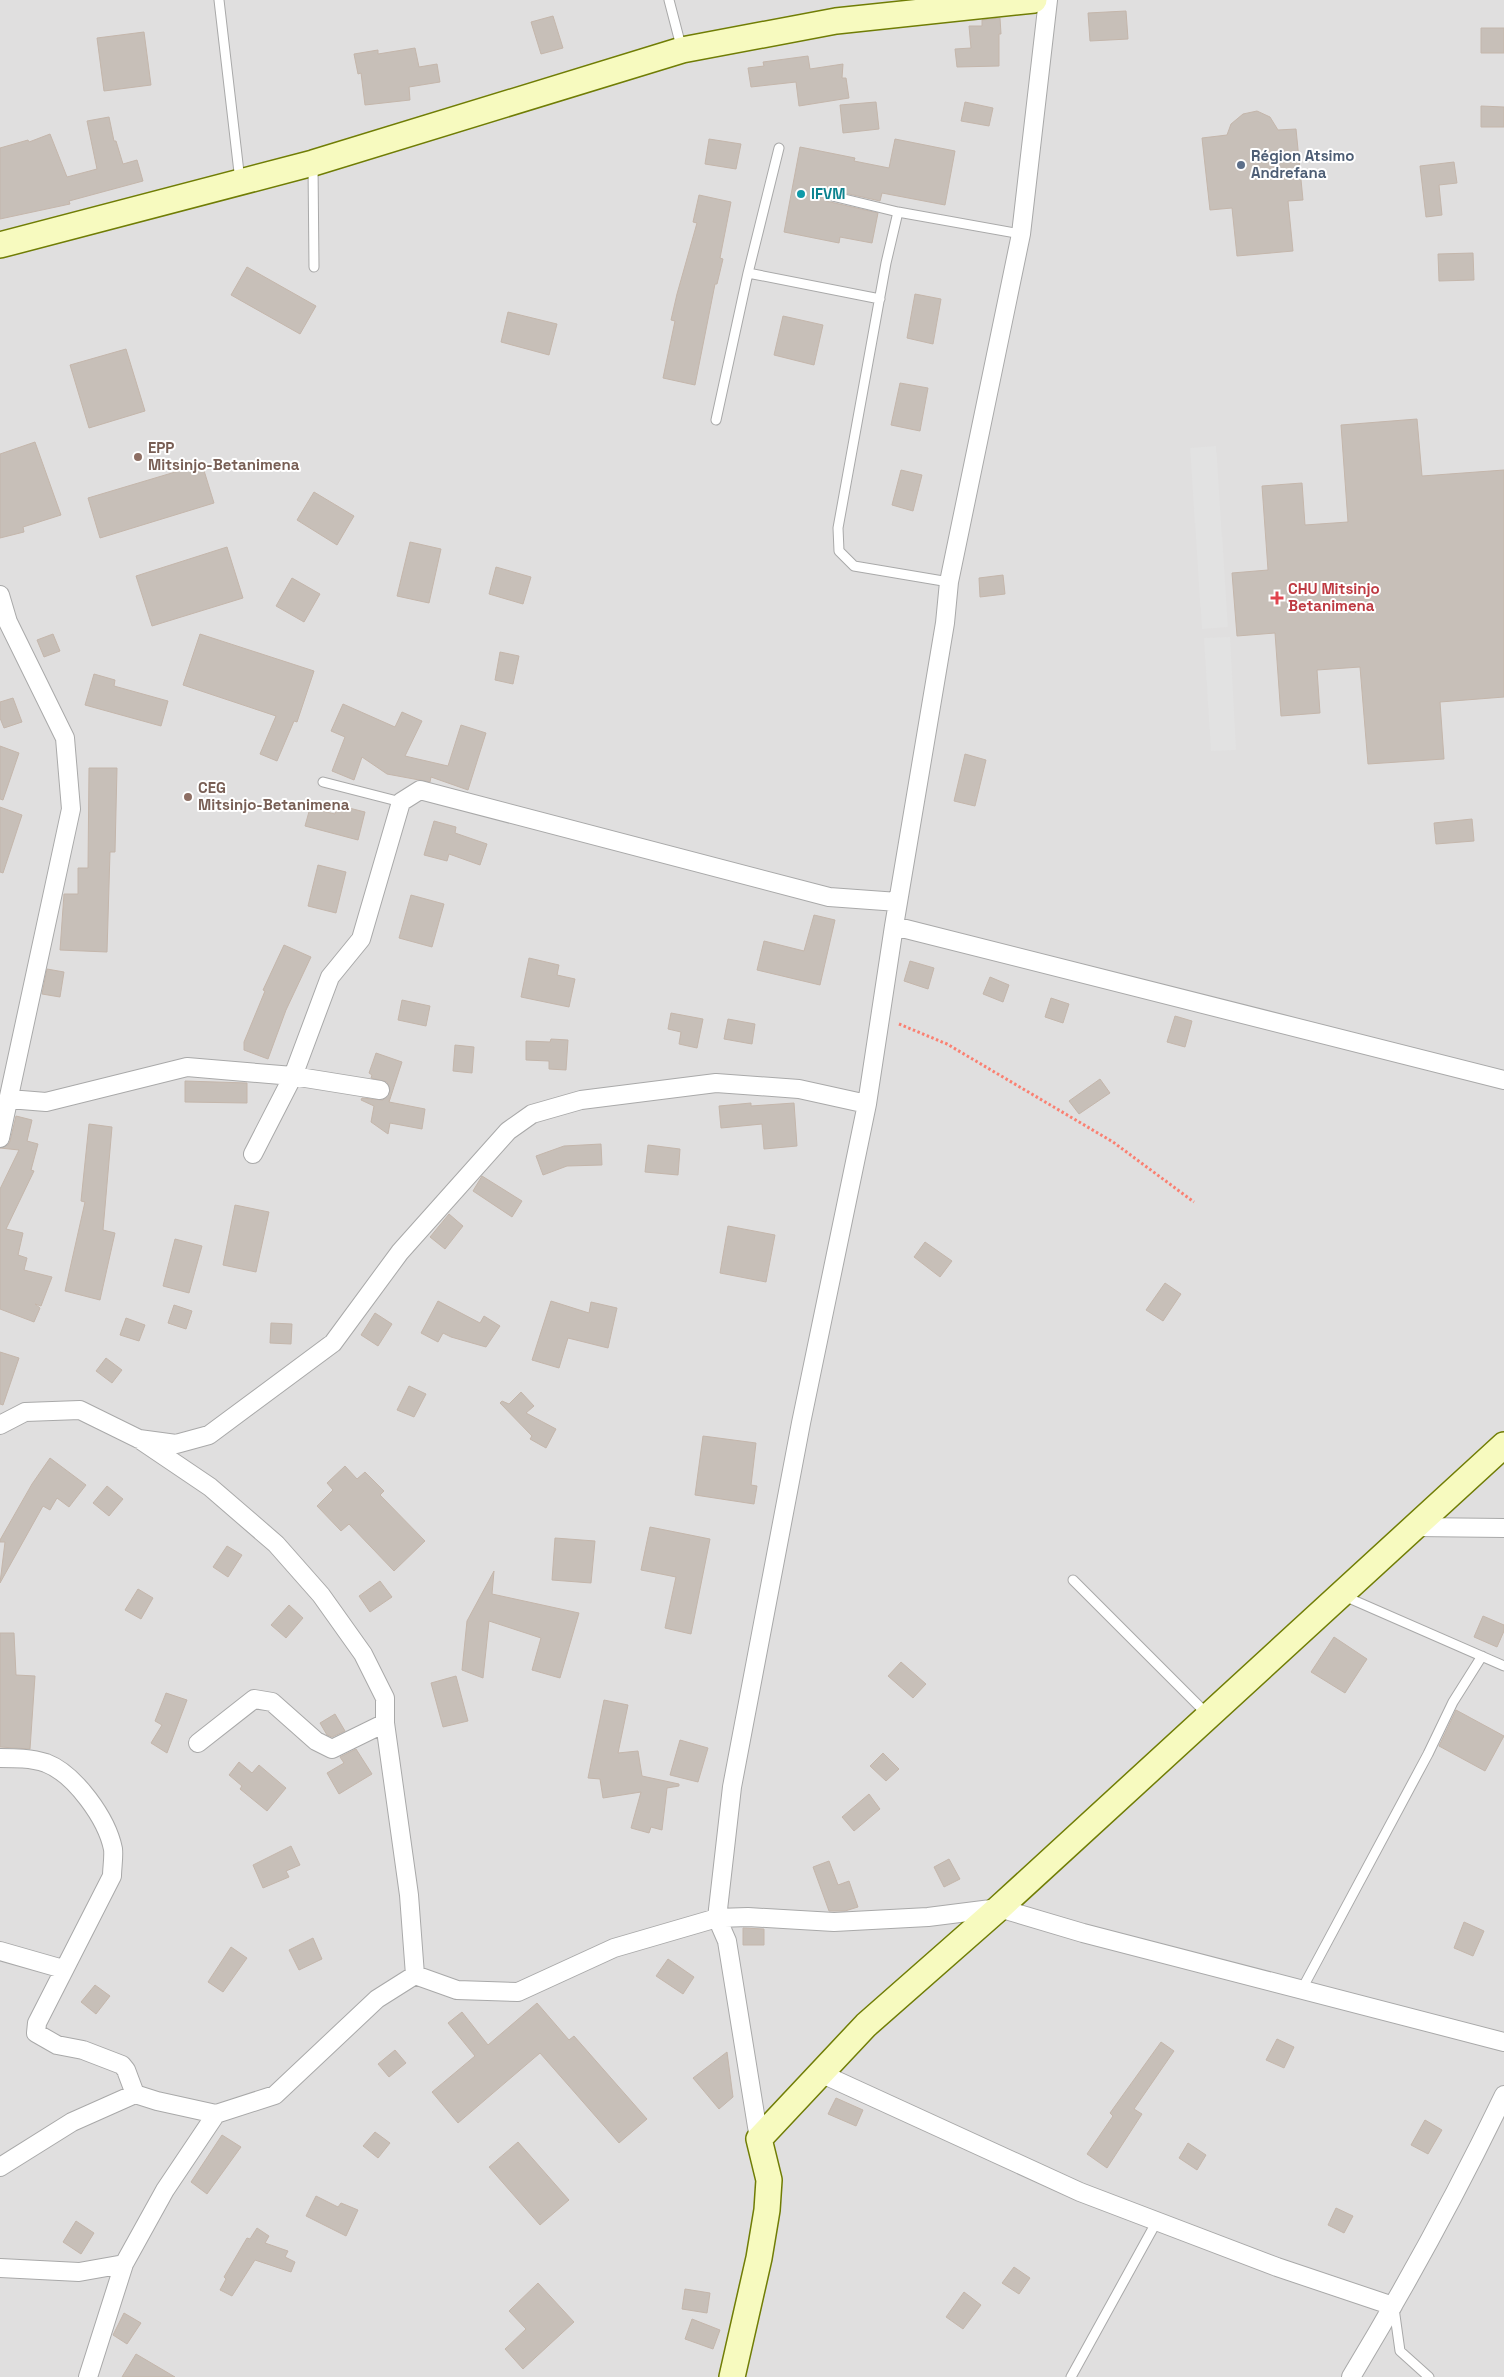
<svg xmlns="http://www.w3.org/2000/svg" width="1504" height="2377" viewBox="0 0 1504 2377" font-family="'Space Grotesk',sans-serif">
  <style>
    .residential { fill: #e0dfdf }
    .parking { fill: #e2e2e2 }
    .building { fill: #c7bfb8; stroke: #c4b6ab }
    .lines { fill: none; stroke-linecap: round; stroke-linejoin: round }
    .lane-casing { stroke: #a9a9a9; stroke-width: 11 }
    .street-casing { stroke: #a9a9a9; stroke-width: 20 }
    .secondary-casing { stroke: #707d05; stroke-width: 28 }
    .path { stroke: #fa8072; stroke-width: 3; stroke-dasharray: 2.5 2.5; stroke-linecap: butt }
    .lane { stroke: #fff; stroke-width: 9 }
    .street { stroke: #fff; stroke-width: 18 }
    .secondary { stroke: #f7fabf; stroke-width: 25 }
    .service-dot { fill: #5c6f8a; stroke: #fff; stroke-width: 2 }
    .culture-dot { fill: #0f9aa8; stroke: #fff; stroke-width: 2 }
    .education-dot { fill: #8d6e63; stroke: #fff; stroke-width: 2 }
    .health-dot { fill: #e0444e; stroke: #fff; stroke-width: 2 }
    .labels { text-anchor: middle; stroke-width: 4; stroke-linejoin: round; paint-order: stroke }
    .service-label { font-size: 15px; font-weight: bold; fill: #4e5e75; stroke: #fff; text-anchor: start }
    .culture-label { font-size: 15px; font-weight: bold; fill: #0d838f; stroke: #fff; text-anchor: start }
    .education-label { font-size: 15px; font-weight: bold; fill: #785e54; stroke: #fff; text-anchor: start }
    .health-label { font-size: 15px; font-weight: bold; fill: #be3a42; stroke: #fff; text-anchor: start }
  </style>
  <rect width="100%" height="100%" fill="#f2efe9"/>
  <!-- residential -->
  <path class="residential" d="M 0,0 L 1504,0 L 1504,2377 L 0,2377 Z"/>
  <!-- parking -->
  <path class="parking" d="M 1216,446 L 1228,627 L 1202,629 L 1190,448 Z
    M 1230,637 L 1236,750 L 1211,751 L 1204,638 Z"/>
  <!-- building -->
  <path class="building" d="M 1126,11 L 1128,39 L 1090,41 L 1088,13 Z
    M 553,16 L 563,48 L 541,54 L 531,22 Z
    M 1000,18 L 1001,34 L 999,34 L 999,66 L 957,67 L 955,49 L 971,48 L 969,26 L 982,26 L 982,20 Z
    M 1481,28 L 1504,28 L 1504,53 L 1481,53 Z
    M 144,32 L 151,85 L 104,91 L 97,38 Z
    M 415,48 L 419,67 L 437,64 L 440,82 L 409,87 L 410,100 L 365,105 L 361,73 L 358,74 L 354,54 L 378,50 L 378,54 Z
    M 808,56 L 810,69 L 843,64 L 842,78 L 846,78 L 849,98 L 799,106 L 796,82 L 751,87 L 748,68 L 764,66 L 763,62 Z
    M 876,102 L 879,129 L 843,133 L 840,105 Z
    M 965,102 L 993,108 L 989,126 L 961,121 Z
    M 1481,106 L 1504,107 L 1504,127 L 1481,127 Z
    M 1257,111 L 1270,117 L 1278,130 L 1296,129 L 1303,200 L 1288,201 L 1293,251 L 1237,256 L 1232,208 L 1210,210 L 1202,138 L 1227,135 L 1231,124 L 1243,114 Z
    M 109,117 L 114,141 L 116,141 L 123,164 L 137,160 L 143,181 L 69,201 L 70,204 L 0,219 L 0,148 L 28,140 L 29,142 L 50,134 L 67,177 L 97,169 L 87,121 Z
    M 709,139 L 741,144 L 736,169 L 705,164 Z
    M 895,139 L 955,151 L 945,205 L 882,193 L 880,201 L 827,189 L 822,194 L 826,201 L 878,213 L 872,243 L 840,237 L 839,243 L 784,232 L 800,147 L 855,158 L 854,161 L 889,168 Z
    M 1454,162 L 1457,183 L 1439,185 L 1442,215 L 1426,217 L 1420,166 Z
    M 699,195 L 731,202 L 720,258 L 723,259 L 717,284 L 715,284 L 695,385 L 663,378 L 675,321 L 671,320 L 677,294 L 697,223 L 693,222 Z
    M 1473,253 L 1474,280 L 1439,281 L 1438,254 Z
    M 247,267 L 316,306 L 300,334 L 231,295 Z
    M 915,294 L 941,299 L 933,344 L 907,338 Z
    M 508,312 L 557,324 L 549,355 L 501,342 Z
    M 783,316 L 823,325 L 814,365 L 774,355 Z
    M 126,349 L 145,411 L 89,428 L 70,365 Z
    M 900,383 L 928,388 L 920,431 L 891,425 Z
    M 1417,419 L 1422,476 L 1504,470 L 1504,697 L 1440,702 L 1444,759 L 1368,764 L 1360,667 L 1317,670 L 1320,713 L 1281,716 L 1275,633 L 1237,636 L 1232,573 L 1268,570 L 1262,486 L 1302,483 L 1305,525 L 1348,522 L 1341,425 Z
    M 35,442 L 61,515 L 23,527 L 24,532 L 0,538 L 0,454 Z
    M 202,464 L 214,503 L 100,538 L 88,498 Z
    M 901,470 L 922,475 L 913,511 L 892,505 Z
    M 314,492 L 354,516 L 337,545 L 297,520 Z
    M 410,542 L 441,549 L 429,603 L 397,596 Z
    M 227,547 L 243,598 L 152,626 L 136,576 Z
    M 496,567 L 531,577 L 523,604 L 489,594 Z
    M 1003,575 L 1005,594 L 980,597 L 979,578 Z
    M 292,578 L 320,594 L 304,622 L 276,606 Z
    M 53,634 L 60,651 L 44,657 L 37,640 Z
    M 200,634 L 314,671 L 297,722 L 294,721 L 277,761 L 260,754 L 276,716 L 183,685 Z
    M 500,652 L 519,656 L 513,684 L 495,680 Z
    M 94,674 L 115,680 L 114,686 L 168,701 L 161,726 L 85,705 Z
    M 13,698 L 22,722 L 4,728 L 0,718 L 0,702 Z
    M 343,704 L 395,727 L 402,712 L 422,721 L 405,756 L 448,766 L 461,725 L 486,733 L 468,790 L 431,777 L 430,782 L 387,774 L 362,757 L 354,780 L 332,771 L 345,737 L 331,731 Z
    M 0,746 L 19,753 L 3,800 L 0,799 Z
    M 965,754 L 986,760 L 975,806 L 954,801 Z
    M 89,768 L 117,768 L 115,852 L 110,852 L 107,952 L 60,950 L 64,894 L 78,894 L 78,868 L 88,868 Z
    M 337,805 L 365,812 L 358,840 L 305,826 L 310,808 L 335,814 Z
    M 0,807 L 22,815 L 3,873 L 0,872 Z
    M 1472,819 L 1474,841 L 1436,844 L 1434,823 Z
    M 434,821 L 456,827 L 455,833 L 487,844 L 480,865 L 449,854 L 447,861 L 424,855 Z
    M 318,865 L 346,872 L 336,913 L 308,906 Z
    M 411,895 L 444,904 L 432,947 L 399,938 Z
    M 814,915 L 835,920 L 820,985 L 757,970 L 764,941 L 804,951 Z
    M 284,945 L 311,957 L 286,1010 L 268,1059 L 244,1050 L 244,1042 L 265,991 L 263,990 Z
    M 529,958 L 559,965 L 557,975 L 575,979 L 569,1007 L 521,997 Z
    M 910,961 L 934,968 L 928,989 L 904,981 Z
    M 47,969 L 64,972 L 60,997 L 42,994 Z
    M 990,977 L 1009,985 L 1003,1002 L 983,994 Z
    M 1051,998 L 1069,1004 L 1063,1023 L 1045,1017 Z
    M 402,1000 L 430,1006 L 426,1026 L 398,1020 Z
    M 671,1013 L 703,1019 L 697,1048 L 679,1044 L 681,1032 L 668,1029 Z
    M 1175,1016 L 1192,1021 L 1185,1047 L 1167,1042 Z
    M 728,1019 L 755,1024 L 752,1044 L 724,1039 Z
    M 551,1039 L 568,1040 L 566,1070 L 549,1069 L 549,1061 L 526,1060 L 526,1041 L 550,1042 Z
    M 455,1045 L 474,1047 L 472,1073 L 453,1071 Z
    M 376,1053 L 402,1062 L 389,1102 L 425,1109 L 422,1129 L 390,1123 L 388,1134 L 371,1122 L 374,1106 L 361,1100 L 362,1098 L 383,1100 L 390,1091 L 387,1082 L 371,1078 L 372,1075 L 369,1073 Z
    M 1100,1079 L 1110,1093 L 1079,1114 L 1069,1101 Z
    M 185,1081 L 247,1083 L 247,1103 L 185,1102 Z
    M 751,1103 L 751,1106 L 794,1103 L 797,1146 L 764,1149 L 762,1124 L 721,1128 L 719,1106 Z
    M 16,1116 L 32,1120 L 27,1141 L 38,1144 L 31,1170 L 34,1171 L 6,1229 L 23,1233 L 18,1255 L 27,1258 L 24,1270 L 52,1277 L 41,1306 L 35,1304 L 40,1308 L 34,1322 L 0,1309 L 0,1189 L 19,1150 L 0,1148 L 8,1145 L 10,1141 Z
    M 89,1124 L 112,1127 L 103,1230 L 115,1233 L 100,1300 L 65,1291 L 85,1202 L 81,1201 Z
    M 601,1144 L 602,1165 L 567,1166 L 543,1175 L 536,1156 L 564,1146 Z
    M 648,1145 L 680,1149 L 678,1175 L 645,1172 Z
    M 482,1176 L 522,1201 L 512,1217 L 473,1191 Z
    M 235,1205 L 269,1212 L 256,1272 L 223,1265 Z
    M 449,1214 L 463,1226 L 445,1249 L 430,1237 Z
    M 728,1226 L 775,1235 L 766,1282 L 720,1273 Z
    M 175,1239 L 202,1246 L 189,1293 L 163,1286 Z
    M 925,1242 L 952,1261 L 940,1277 L 914,1257 Z
    M 1165,1283 L 1181,1294 L 1163,1321 L 1146,1310 Z
    M 438,1301 L 480,1323 L 484,1316 L 500,1326 L 486,1347 L 451,1337 L 443,1333 L 438,1342 L 421,1333 Z
    M 551,1301 L 589,1313 L 591,1302 L 617,1308 L 608,1348 L 568,1338 L 559,1368 L 532,1360 Z
    M 174,1305 L 192,1311 L 186,1329 L 168,1323 Z
    M 375,1313 L 392,1324 L 378,1346 L 361,1335 Z
    M 126,1318 L 145,1325 L 139,1341 L 120,1335 Z
    M 271,1323 L 292,1324 L 291,1344 L 270,1343 Z
    M 0,1352 L 19,1358 L 3,1405 L 0,1404 Z
    M 106,1358 L 122,1370 L 112,1383 L 96,1371 Z
    M 409,1386 L 426,1394 L 414,1417 L 397,1410 Z
    M 521,1392 L 534,1406 L 526,1413 L 556,1429 L 546,1448 L 530,1439 L 532,1436 L 500,1403 L 502,1401 L 509,1404 Z
    M 703,1436 L 756,1443 L 751,1485 L 757,1486 L 754,1504 L 695,1495 Z
    M 50,1458 L 86,1485 L 69,1507 L 57,1498 L 50,1510 L 43,1506 L 0,1583 L 5,1542 L 0,1542 L 0,1540 L 32,1484 Z
    M 345,1466 L 357,1479 L 365,1472 L 384,1491 L 380,1495 L 425,1541 L 394,1571 L 349,1524 L 341,1531 L 317,1506 L 333,1490 L 327,1483 Z
    M 107,1486 L 123,1499 L 109,1516 L 93,1503 Z
    M 650,1527 L 710,1539 L 691,1634 L 665,1628 L 676,1577 L 641,1570 Z
    M 555,1538 L 595,1541 L 591,1583 L 552,1580 Z
    M 227,1546 L 242,1555 L 228,1577 L 213,1567 Z
    M 494,1571 L 492,1594 L 579,1613 L 560,1678 L 532,1670 L 541,1638 L 489,1621 L 483,1678 L 462,1670 L 467,1621 Z
    M 380,1581 L 392,1597 L 370,1612 L 359,1596 Z
    M 138,1589 L 153,1598 L 141,1619 L 125,1610 Z
    M 289,1605 L 303,1618 L 286,1638 L 271,1625 Z
    M 1483,1616 L 1504,1625 L 1504,1631 L 1497,1647 L 1474,1637 Z
    M 0,1633 L 14,1633 L 16,1675 L 35,1676 L 30,1749 L 0,1747 Z
    M 1334,1637 L 1367,1659 L 1345,1693 L 1311,1672 Z
    M 901,1662 L 926,1684 L 913,1698 L 888,1676 Z
    M 456,1676 L 468,1721 L 443,1727 L 431,1683 Z
    M 166,1693 L 187,1700 L 167,1753 L 151,1743 L 162,1725 L 155,1721 Z
    M 604,1700 L 628,1705 L 618,1753 L 638,1751 L 642,1776 L 679,1784 L 679,1786 L 667,1788 L 662,1830 L 651,1827 L 649,1833 L 631,1828 L 641,1792 L 603,1798 L 600,1779 L 588,1778 Z
    M 1456,1710 L 1504,1736 L 1485,1771 L 1439,1746 Z
    M 335,1714 L 345,1731 L 332,1737 L 327,1735 L 320,1723 Z
    M 680,1740 L 708,1748 L 698,1782 L 670,1775 Z
    M 356,1749 L 372,1774 L 339,1794 L 327,1773 L 344,1763 L 340,1757 Z
    M 883,1753 L 899,1769 L 886,1781 L 870,1766 Z
    M 239,1762 L 252,1773 L 259,1765 L 286,1788 L 267,1811 L 240,1789 L 242,1786 L 229,1775 Z
    M 869,1794 L 880,1809 L 854,1831 L 842,1817 Z
    M 291,1846 L 300,1865 L 286,1871 L 289,1877 L 263,1888 L 253,1865 Z
    M 949,1859 L 960,1879 L 944,1887 L 934,1867 Z
    M 829,1861 L 838,1885 L 849,1881 L 858,1907 L 845,1911 L 829,1911 L 813,1867 Z
    M 1464,1922 L 1484,1931 L 1473,1956 L 1454,1948 Z
    M 743,1928 L 764,1929 L 764,1945 L 743,1945 Z
    M 313,1938 L 322,1959 L 299,1970 L 289,1950 Z
    M 231,1947 L 247,1958 L 223,1992 L 208,1982 Z
    M 668,1959 L 694,1977 L 683,1994 L 656,1976 Z
    M 95,1985 L 110,1996 L 96,2014 L 81,2002 Z
    M 537,2003 L 569,2040 L 574,2036 L 647,2119 L 619,2143 L 540,2053 L 458,2123 L 432,2092 L 475,2056 L 448,2023 L 462,2012 L 488,2045 Z
    M 1277,2039 L 1294,2047 L 1284,2068 L 1266,2060 Z
    M 1161,2042 L 1174,2051 L 1134,2109 L 1142,2114 L 1107,2168 L 1087,2154 L 1113,2116 L 1110,2113 Z
    M 395,2050 L 406,2063 L 389,2077 L 378,2064 Z
    M 727,2052 L 733,2097 L 719,2109 L 693,2078 Z
    M 836,2098 L 863,2110 L 856,2126 L 828,2114 Z
    M 1425,2120 L 1442,2130 L 1428,2154 L 1411,2145 Z
    M 375,2132 L 390,2143 L 378,2158 L 363,2146 Z
    M 222,2135 L 241,2147 L 207,2194 L 191,2182 Z
    M 518,2142 L 569,2200 L 540,2225 L 489,2167 Z
    M 1188,2143 L 1206,2155 L 1197,2170 L 1179,2158 Z
    M 316,2196 L 338,2207 L 341,2203 L 358,2210 L 346,2236 L 306,2216 Z
    M 1336,2208 L 1353,2216 L 1344,2233 L 1328,2225 Z
    M 76,2221 L 94,2233 L 81,2254 L 63,2242 Z
    M 257,2228 L 269,2236 L 265,2243 L 288,2251 L 285,2257 L 295,2262 L 291,2272 L 255,2260 L 232,2296 L 220,2290 L 226,2279 L 224,2277 L 247,2238 L 250,2239 Z
    M 1014,2267 L 1030,2278 L 1019,2294 L 1002,2283 Z
    M 538,2283 L 574,2322 L 523,2369 L 505,2349 L 526,2329 L 509,2311 Z
    M 685,2289 L 710,2293 L 707,2313 L 682,2309 Z
    M 964,2292 L 981,2305 L 963,2329 L 946,2317 Z
    M 124,2313 L 141,2323 L 127,2344 L 113,2335 Z
    M 692,2319 L 720,2330 L 713,2349 L 685,2339 Z
    M 136,2354 L 175,2377 L 122,2377 Z"/>
  <g class="lines">
    <defs>
      <path id="lane" d="M 219,0 L 240,181
        M 669,0 L 682,50
        M 313,165 L 314,267
        M 828,195 L 898,212 L 1021,234
        M 898,212 L 886,263 L 838,528 L 839,551 L 854,566 L 949,582
        M 748,273 L 880,299
        M 716,420 L 748,273 L 779,148
        M 323,782 L 401,802
        M 1073,1580 L 1208,1715
        M 1344,1596 L 1504,1666
        M 1302,1989 L 1428,1754 L 1453,1702 L 1482,1656
        M 1394,2308 L 1400,2351 L 1429,2377
        M 1071,2377 L 1157,2221"/>
      <path id="street" d="M 0,595 L 8,622 L 65,738 L 71,809 L 0,1138
        M 894,926 L 1504,1080
        M 9,1099 L 46,1102 L 187,1067 L 293,1076 L 380,1090
        M 253,1154 L 293,1076 L 330,977 L 361,939 L 401,802 L 420,790 L 829,897 L 898,902
        M 0,1425 L 25,1412 L 80,1410 L 139,1439 L 210,1487 L 276,1544 L 321,1595 L 363,1654 L 385,1698 L 385,1723 L 409,1895 L 415,1975
        M 139,1439 L 176,1444 L 209,1435 L 333,1343 L 400,1252 L 508,1131 L 532,1114 L 581,1100 L 716,1083 L 799,1089 L 867,1104
        M 1415,1527 L 1504,1528
        M 198,1743 L 254,1699 L 272,1702 L 316,1741 L 332,1749 L 385,1723
        M 0,1758 C 15,1758 31,1758 46,1763 C 75,1774 107,1819 113,1849 C 114,1857 112,1868 112,1876 L 37,2023 L 36,2033 L 57,2045 L 83,2050 L 122,2065 L 126,2070 L 135,2094
        M 0,1951 L 63,1969
        M 820,2073 L 1080,2192 L 1277,2267 L 1393,2306
        M 759,2139 L 727,1941 L 717,1918 L 748,1917 L 834,1922 L 928,1917 L 999,1908 L 1083,1933 L 1504,2042
        M 0,2167 L 72,2122 L 135,2094 L 157,2101 L 216,2114
        M 0,2268 L 79,2272 L 124,2264
        M 88,2377 L 124,2264 L 165,2190 L 216,2114 L 275,2095 L 377,1999 L 415,1975 L 457,1990 L 518,1992 L 614,1948 L 717,1918 L 732,1787 L 801,1423 L 867,1104 L 894,926 L 945,623 L 949,582 L 1021,234 L 1048,0
        M 1351,2377 C 1407,2284 1457,2193 1504,2095"/>
      <path id="secondary" d="M 0,245 L 313,163 L 682,50 L 836,21 L 1034,0
        M 732,2377 L 759,2258 L 767,2210 L 769,2180 L 759,2139 L 866,2025 L 999,1908 L 1504,1445"/>
    </defs>
    <!-- lane casing -->
    <use href="#lane" class="lane-casing"/>
    <!-- street casing -->
    <use href="#street" class="street-casing"/>
    <!-- secondary casing -->
    <use href="#secondary" class="secondary-casing"/>
    <!-- path -->
    <path class="path" d="M 899,1024 L 947,1044 L 1113,1142 L 1194,1202"/>
    <!-- lane -->
    <use href="#lane" class="lane"/>
    <!-- street -->
    <use href="#street" class="street"/>
    <!-- secondary -->
    <use href="#secondary" class="secondary"/>
  </g>
  <!-- markers -->
  <circle class="service-dot" cx="1241" cy="165" r="5"/>
  <circle class="culture-dot" cx="801" cy="194" r="5"/>
  <g class="education-dot">
    <circle cx="138" cy="457" r="5"/>
    <circle cx="188" cy="797" r="5"/>
  </g>
  <path class="health-dot" d="M1274.5 590.5h5v5h5v5h-5v5h-5v-5h-5v-5h5z"/>
  <g class="labels">
    <!-- service labels -->
    <g class="service-label">
      <text x="1251" y="161">Région Atsimo<tspan x="1251" dy="17">Andrefana</tspan></text>
    </g>
    <!-- culture labels -->
    <g class="culture-label">
      <text x="811" y="199">IFVM</text>
    </g>
    <!-- education labels -->
    <g class="education-label">
      <text x="148" y="453">EPP<tspan x="148" dy="17">Mitsinjo-Betanimena</tspan></text>
      <text x="198" y="793">CEG<tspan x="198" dy="17">Mitsinjo-Betanimena</tspan></text>
    </g>
    <!-- health labels -->
    <g class="health-label">
      <text x="1288" y="594">CHU Mitsinjo<tspan x="1288" dy="17">Betanimena</tspan></text>
    </g>
  </g>
</svg>
